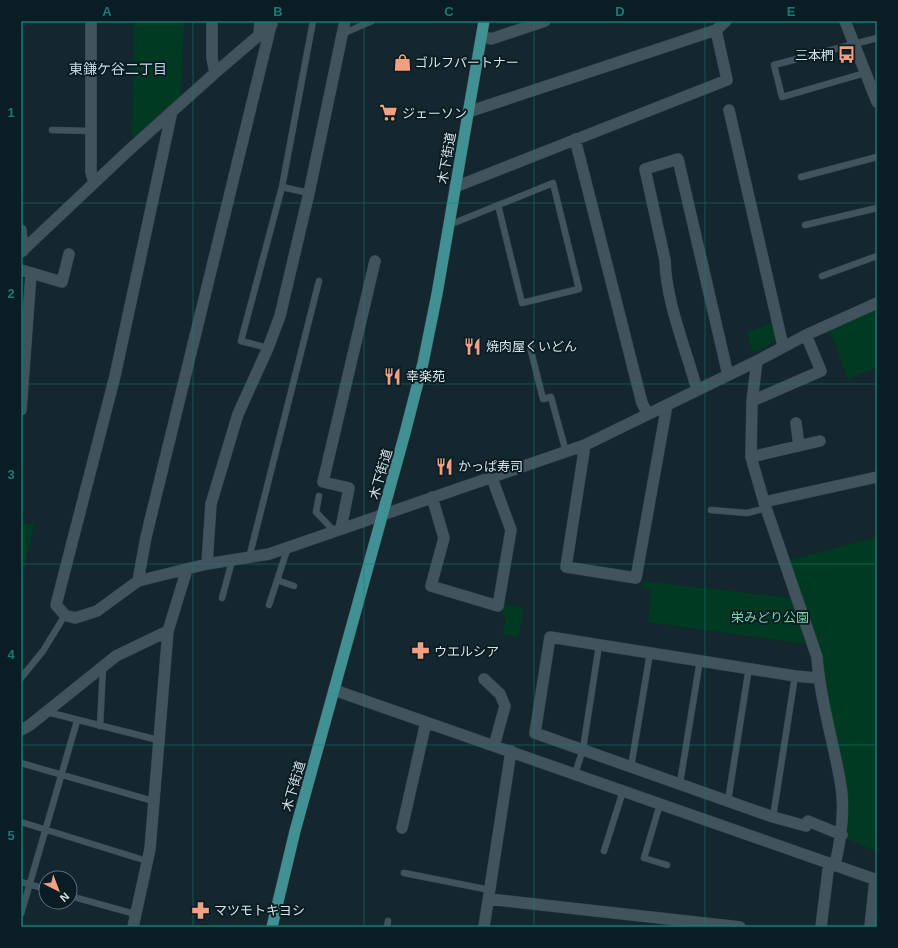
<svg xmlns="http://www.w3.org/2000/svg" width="898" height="948" viewBox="0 0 898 948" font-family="Arial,'Noto Sans JP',sans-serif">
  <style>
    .green { fill: #003a23 }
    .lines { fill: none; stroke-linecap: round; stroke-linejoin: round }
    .service-casing { stroke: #344248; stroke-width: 7 }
    .minor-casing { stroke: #344248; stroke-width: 12 }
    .tertiary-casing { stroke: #344248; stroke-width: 12 }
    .primary-casing { stroke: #344248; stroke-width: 12 }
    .service { stroke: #41545e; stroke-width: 6 }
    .minor { stroke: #41545e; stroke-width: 11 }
    .tertiary { stroke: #41545e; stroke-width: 11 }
    .primary { stroke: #419194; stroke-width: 11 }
    .grid { fill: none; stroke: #197b74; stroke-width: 1; stroke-opacity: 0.55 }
    .labels { text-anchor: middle; stroke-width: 4; stroke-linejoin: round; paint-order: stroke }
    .poi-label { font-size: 13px; fill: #d6e2e7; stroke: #0a1c24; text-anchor: start }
    .street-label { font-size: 13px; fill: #d6e2e7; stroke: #0a1c24 }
    .park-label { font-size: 13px; fill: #71d6a4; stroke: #0a1c24 }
    .neighbourhood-label { font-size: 14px; fill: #bed4df; stroke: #0a1c24 }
    .neatline { fill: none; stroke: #197b74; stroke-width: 1.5 }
    .grid-label { font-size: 13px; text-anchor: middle; font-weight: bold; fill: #197b74 }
  </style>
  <rect width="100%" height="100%" fill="#14262e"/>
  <!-- green -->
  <path class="green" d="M 134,21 L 184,21 L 181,96 L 132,139 Z
    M 877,306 L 877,368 L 848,379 L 829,329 Z
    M 771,323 L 777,340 L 753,353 L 747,332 Z
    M 21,522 L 34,525 L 22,579 L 21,578 Z
    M 877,537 L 877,852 L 846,838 L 845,786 L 787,561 Z
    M 643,581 L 792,598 L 808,644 L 648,622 L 651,590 L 643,589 Z
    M 503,605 L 524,608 L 518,637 L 502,634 L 506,616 L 502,615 Z"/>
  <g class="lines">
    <defs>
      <path id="service" d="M 342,34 L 372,21
        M 865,73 L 782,97 L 774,65 L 877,38
        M 52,130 L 91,131
        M 801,177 L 877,157
        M 282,187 L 309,193
        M 449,225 L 553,183 L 579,289 L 522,303 L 498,205
        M 805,225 L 877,208
        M 822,276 L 877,256
        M 530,347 L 543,399 L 551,397 L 566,452
        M 268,348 L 241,341 L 282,187 L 313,21
        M 319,496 L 316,512 L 334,531
        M 711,510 L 747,513 L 766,508
        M 249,558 L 319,281
        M 277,580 L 294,586
        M 222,598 L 232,561
        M 269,605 L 288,547
        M 21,678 L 43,651 L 65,615
        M 47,712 L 158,740
        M 100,726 L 103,667
        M 21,763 L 153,801
        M 631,767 L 650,653
        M 575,774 L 583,749 L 599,645
        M 680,783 L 700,660
        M 728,801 L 749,667
        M 660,804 L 644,858 L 667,865
        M 773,817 L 795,676
        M 21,822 L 147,861
        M 604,851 L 623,791
        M 404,873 L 490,890
        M 21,882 L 46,889
        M 70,896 L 135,914
        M 21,914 L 77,721
        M 387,927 L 388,921"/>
      <path id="minor" d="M 91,21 L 91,172 L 94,183
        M 212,21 L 212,58 L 215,73
        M 259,35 L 260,21
        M 482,36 L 491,39 L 545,21
        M 729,110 L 783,346
        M 172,111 L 115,376 L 56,605 L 65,615 L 75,618 L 97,611 L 138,581 L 207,564 L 269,554 L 585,445 L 757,361 L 806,335 L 877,303
        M 468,112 L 716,30 L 726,21
        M 575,139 L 642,403 L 648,414
        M 455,187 L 727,80 L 716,30
        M 21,230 L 23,251
        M 21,252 L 128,151 L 215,73 L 272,24
        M 21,270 L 62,282 L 69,254
        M 757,361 L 752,401 L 751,457 L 764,502 L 817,657 C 820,701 834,743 841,786 C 845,812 841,839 835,865
        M 697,390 C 686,349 666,302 665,260 L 645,169 L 678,159 L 728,375
        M 752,401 L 821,371 L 806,335
        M 21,410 L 31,274
        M 796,423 L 799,446
        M 585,445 L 566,567 L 636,578 L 667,405
        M 751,457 L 820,441
        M 432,497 L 444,538 L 431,586 L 498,606 L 511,530 L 492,478
        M 764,502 L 877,477
        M 341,528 L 349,488 L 323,482 L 375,261
        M 207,564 L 211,504 L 238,414 L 268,348 L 280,316 L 309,193 L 345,21
        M 138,581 L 146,537 L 271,25
        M 818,678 L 795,676 L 550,637 L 535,733 L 773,817 L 806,826 L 808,821 L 842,835
        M 484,679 L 500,694 L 505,706 L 494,746
        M 334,690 L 877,880
        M 21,730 L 30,725 L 116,656 L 168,631
        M 402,828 L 426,722
        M 489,899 L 740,927
        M 133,927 L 150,849 L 168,631 L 187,569
        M 484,927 L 511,751
        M 821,927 L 829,863
        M 870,927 L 875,879"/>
      <path id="tertiary" d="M 845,21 L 877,102"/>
      <path id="primary" d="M 272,927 L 295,831 L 405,433 L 423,363 L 437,294 L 484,21"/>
    </defs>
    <!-- service casing -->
    <use href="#service" class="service-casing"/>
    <!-- minor casing -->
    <use href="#minor" class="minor-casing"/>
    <!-- tertiary casing -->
    <use href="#tertiary" class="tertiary-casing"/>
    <!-- primary casing -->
    <use href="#primary" class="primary-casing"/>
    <!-- service -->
    <use href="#service" class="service"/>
    <!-- minor -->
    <use href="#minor" class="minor"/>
    <!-- tertiary -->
    <use href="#tertiary" class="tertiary"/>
    <!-- primary -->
    <use href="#primary" class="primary"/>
  </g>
  <!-- grid -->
  <path class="grid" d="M 193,21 L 193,927M 364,21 L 364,927M 534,21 L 534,927M 705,21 L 705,927M 21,203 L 877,203M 21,384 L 877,384M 21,564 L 877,564M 21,745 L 877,745"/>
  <!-- icons -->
  <defs>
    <symbol id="bus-bare" viewBox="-9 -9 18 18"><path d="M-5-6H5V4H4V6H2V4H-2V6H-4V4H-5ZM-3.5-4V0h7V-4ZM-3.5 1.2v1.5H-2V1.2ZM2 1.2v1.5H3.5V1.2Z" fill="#f39f82" stroke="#0a1c24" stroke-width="2.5" paint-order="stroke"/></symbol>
    <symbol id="shop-bare" viewBox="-9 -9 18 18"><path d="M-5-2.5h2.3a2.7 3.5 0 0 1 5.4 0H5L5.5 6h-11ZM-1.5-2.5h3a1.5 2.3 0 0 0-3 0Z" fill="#f39f82" stroke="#0a1c24" stroke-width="2.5" paint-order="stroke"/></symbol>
    <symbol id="supermarket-bare" viewBox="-9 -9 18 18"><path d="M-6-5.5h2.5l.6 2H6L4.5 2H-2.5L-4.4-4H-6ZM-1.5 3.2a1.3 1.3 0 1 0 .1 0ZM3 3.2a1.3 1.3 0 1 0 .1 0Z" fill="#f39f82" stroke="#0a1c24" stroke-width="2.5" paint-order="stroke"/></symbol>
    <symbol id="restaurant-bare" viewBox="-9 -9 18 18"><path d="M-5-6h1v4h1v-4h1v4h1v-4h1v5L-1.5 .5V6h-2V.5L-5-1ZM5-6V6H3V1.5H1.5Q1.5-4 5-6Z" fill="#f39f82" stroke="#0a1c24" stroke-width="2.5" paint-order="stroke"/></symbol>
    <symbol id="pharmacy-bare" viewBox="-9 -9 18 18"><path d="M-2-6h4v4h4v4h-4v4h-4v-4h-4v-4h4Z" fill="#f39f82" stroke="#0a1c24" stroke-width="2.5" paint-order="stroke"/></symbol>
  </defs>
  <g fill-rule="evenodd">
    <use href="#bus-bare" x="834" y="42" width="25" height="25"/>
    <use href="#shop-bare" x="390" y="50" width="25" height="25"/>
    <use href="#supermarket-bare" x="376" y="100" width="25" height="25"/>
    <use href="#restaurant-bare" x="460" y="334" width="25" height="25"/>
    <use href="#restaurant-bare" x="380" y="364" width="25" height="25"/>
    <use href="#restaurant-bare" x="432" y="454" width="25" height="25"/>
    <use href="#pharmacy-bare" x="408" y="638" width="25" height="25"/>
    <use href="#pharmacy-bare" x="188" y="898" width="25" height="25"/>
  </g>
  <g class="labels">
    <!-- poi labels -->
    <g class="poi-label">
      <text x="834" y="60" text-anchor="end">三本椚</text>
      <text x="415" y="67">ゴルフパートナー</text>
      <text x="402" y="118">ジェーソン</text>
      <text x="486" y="351">焼肉屋くいどん</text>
      <text x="406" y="381">幸楽苑</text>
      <text x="458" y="471">かっぱ寿司</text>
      <text x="434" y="656">ウエルシア</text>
      <text x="214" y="915">マツモトキヨシ</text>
    </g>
    <!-- street labels -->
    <g class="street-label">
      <text transform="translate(446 158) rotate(-80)" y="5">木下街道</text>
      <text transform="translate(380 474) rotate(-74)" y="5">木下街道</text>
      <text transform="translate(293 786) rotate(-74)" y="5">木下街道</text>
    </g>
    <!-- park labels -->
    <g class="park-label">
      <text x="770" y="622">栄みどり公園</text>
    </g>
    <!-- neighbourhood labels -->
    <g class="neighbourhood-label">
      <text x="118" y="74">東鎌ケ谷二丁目</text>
    </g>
  </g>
  <!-- border -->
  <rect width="898" height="948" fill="none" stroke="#0a1c24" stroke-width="44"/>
  <!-- north arrow -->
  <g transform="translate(58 890) rotate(138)"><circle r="19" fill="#0a1c24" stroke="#5c6b72"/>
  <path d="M0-3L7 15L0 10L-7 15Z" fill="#f39f82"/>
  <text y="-6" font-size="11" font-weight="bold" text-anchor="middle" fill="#d6e2e7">N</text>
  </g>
  <rect x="22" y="22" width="854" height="904" class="neatline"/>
  <g class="grid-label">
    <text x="107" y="16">A</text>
    <text x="278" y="16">B</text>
    <text x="449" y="16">C</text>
    <text x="620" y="16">D</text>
    <text x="791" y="16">E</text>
    <text x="11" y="117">1</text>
    <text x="11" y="298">2</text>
    <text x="11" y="479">3</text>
    <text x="11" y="659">4</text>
    <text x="11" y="840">5</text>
  </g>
</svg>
